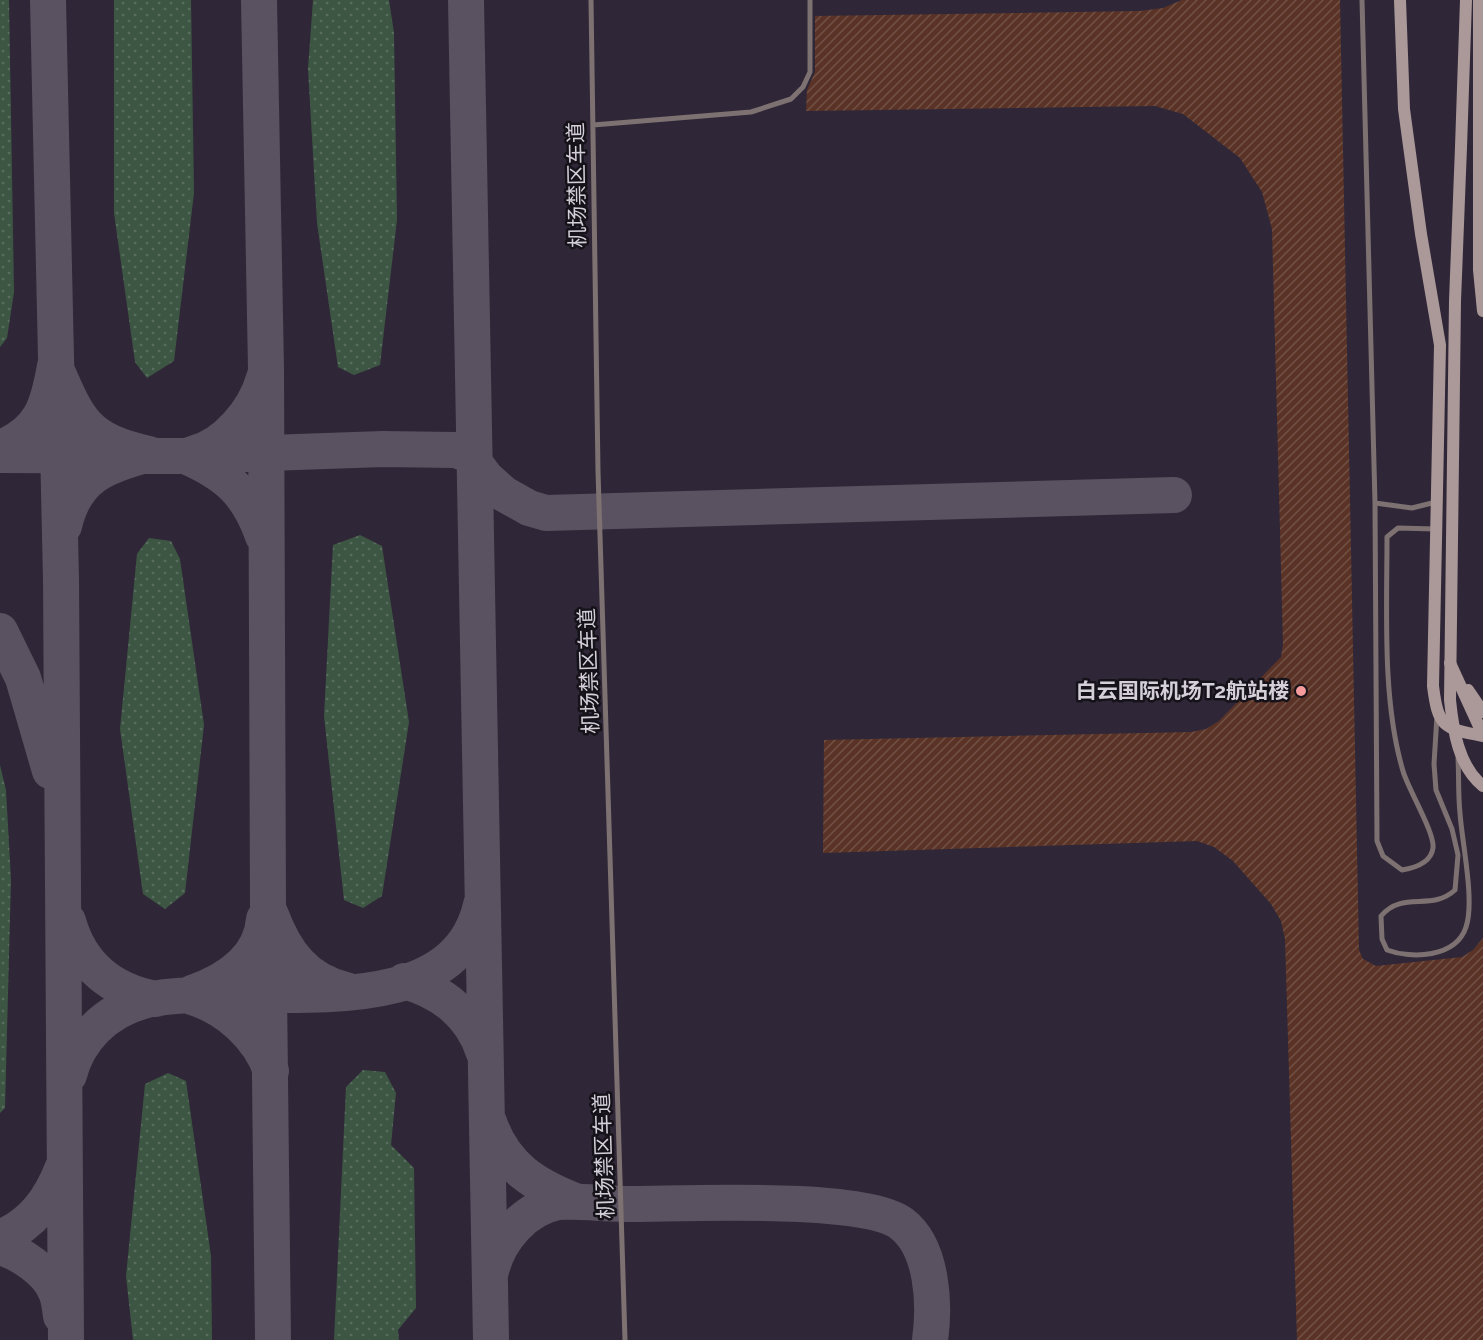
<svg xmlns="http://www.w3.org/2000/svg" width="1483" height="1340" viewBox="0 0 1483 1340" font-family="Raleway,'Noto Sans SC',sans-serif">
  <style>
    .grass { fill: url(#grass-dots) }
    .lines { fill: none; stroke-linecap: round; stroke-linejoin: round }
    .taxiway { stroke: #5a5260; stroke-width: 36 }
    .building { fill: url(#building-hatch) }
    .lane { stroke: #7d7271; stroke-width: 5 }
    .secondary { stroke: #ab9999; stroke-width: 12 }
    .secondary-bridge { stroke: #ab9999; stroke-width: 12 }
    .poi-dot { fill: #f59b9c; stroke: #161219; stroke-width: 2 }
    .labels { text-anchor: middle; stroke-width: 5; stroke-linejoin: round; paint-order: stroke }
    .street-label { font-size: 21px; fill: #d4cfd9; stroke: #161219 }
    .poi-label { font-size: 21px; font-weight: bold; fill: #d4cfd9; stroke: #161219; text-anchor: end }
  </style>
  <defs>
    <pattern id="grass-dots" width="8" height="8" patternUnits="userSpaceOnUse" patternTransform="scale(1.5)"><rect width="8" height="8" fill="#3d5643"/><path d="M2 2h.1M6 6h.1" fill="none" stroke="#586d5e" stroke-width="1.8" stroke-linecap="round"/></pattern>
    <pattern id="building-hatch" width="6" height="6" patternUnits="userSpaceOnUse" patternTransform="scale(1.5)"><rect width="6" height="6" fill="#5a3326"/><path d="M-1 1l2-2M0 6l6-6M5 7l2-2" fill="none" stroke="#715045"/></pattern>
  </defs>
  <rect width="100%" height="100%" fill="#2f2737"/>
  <!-- grass -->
  <path class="grass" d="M 0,0 L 9,0 L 14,292 L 7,338 L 0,347 Z
    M 114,0 L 191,0 L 194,193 L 174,361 L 147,378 L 135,362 L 114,213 Z
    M 313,0 L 389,0 L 394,33 L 397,220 L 380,365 L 354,375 L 338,367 L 317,223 L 308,69 Z
    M 360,535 L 382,546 L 409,722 L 382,896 L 363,908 L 344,900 L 324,716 L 333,545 Z
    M 149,538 L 171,541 L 180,559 L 204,725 L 185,893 L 165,909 L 143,894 L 120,729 L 137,554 Z
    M 0,765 L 6,790 L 11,880 L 5,1108 L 0,1113 Z
    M 363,1070 L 385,1072 L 396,1093 L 391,1145 L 414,1168 L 416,1308 L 398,1330 L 399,1340 L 334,1340 L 346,1087 Z
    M 168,1073 L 186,1081 L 211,1256 L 212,1340 L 133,1340 L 126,1276 L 145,1084 Z"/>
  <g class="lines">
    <!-- taxiway -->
    <path class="taxiway" d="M 48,0 L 61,580 L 66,1340
      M 259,0 L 266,369 L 268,903 L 273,1340
      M 466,0 L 491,1340
      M 0,448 C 41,432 48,406 55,366 C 79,422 86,440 149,454 C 104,466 75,477 64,526
      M 192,454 C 226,446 255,410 264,378
      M 0,455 L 185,456 L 383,449 L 456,450 L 469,455 L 486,478 L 504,494 L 529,508 L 546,513 L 1174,495
      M 185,456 C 227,474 248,493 263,536
      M 0,631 L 23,678 L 50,771
      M 271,915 C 285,952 305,981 346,990
      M 68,921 C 80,965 112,991 156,999
      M 404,981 C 442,991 472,1015 484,1053
      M 192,993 C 226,981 261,959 264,919
      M 192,997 C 228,1008 259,1037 271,1071
      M 69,1075 C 78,1039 106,1011 143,1001 C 236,977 451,1038 481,905
      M 489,1122 C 504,1167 536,1186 578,1202
      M 0,1238 C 33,1224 50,1200 63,1167
      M 0,1247 C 20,1253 48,1271 56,1292 C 59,1299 60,1308 61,1316
      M 491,1271 C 499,1238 525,1209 558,1202 C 583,1201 607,1204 631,1204 C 685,1204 865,1195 902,1224 C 933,1248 935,1305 930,1340"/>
  </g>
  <!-- building -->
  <path class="building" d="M 1182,0 L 1340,0 L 1359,950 L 1363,959 L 1376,966 L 1462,957 L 1473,950 L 1483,938 L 1483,1340 L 1297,1340 L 1285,939 L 1281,921 L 1271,904 L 1233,861 L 1214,847 L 1197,841 L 823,853 L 824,740 L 1191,732 L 1206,729 L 1219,721 L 1281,657 L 1283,644 L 1272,229 L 1262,192 L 1240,158 L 1183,114 L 1155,106 L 806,111 L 807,90 L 815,72 L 815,16 L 1140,11 L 1163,8 Z"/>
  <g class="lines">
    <!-- lane -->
    <path class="lane" d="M 591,0 L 598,471 L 625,1340
      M 1362,0 L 1375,503 L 1377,841 L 1383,856 L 1402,870 C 1414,868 1431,863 1433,848 C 1435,833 1408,789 1403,771 C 1382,701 1387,610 1387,537 L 1398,528 L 1435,529
      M 593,125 L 751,112 L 791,99 L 803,87 L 810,72 L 810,0
      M 1375,503 L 1412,508 L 1436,502
      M 1437,716 L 1434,764 L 1436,790 L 1452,829 L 1458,855 L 1455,890 C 1431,912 1403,890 1381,916 L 1382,939 L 1387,950 C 1411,959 1456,958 1466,927 C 1475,901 1462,843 1460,813 C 1458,795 1459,776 1458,758"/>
    <!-- secondary -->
    <path class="secondary" d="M 1400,0 L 1404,109 L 1421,234 L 1440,345 L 1433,686 C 1438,726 1443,729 1483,736
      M 1479,0 L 1479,270 L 1483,311
      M 1461,147 L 1466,0
      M 1450,663 L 1483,735
      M 1468,690 L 1483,712"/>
    <!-- secondary-bridge -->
    <path class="secondary-bridge" d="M 1461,147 L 1455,301 L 1450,700 C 1453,729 1458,766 1483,786"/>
  </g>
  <!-- markers -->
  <circle class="poi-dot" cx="1301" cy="691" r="6"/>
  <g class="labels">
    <!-- street labels -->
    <g class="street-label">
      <text transform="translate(577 185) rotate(-91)" y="7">机场禁区车道</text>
      <text transform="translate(589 671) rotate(-92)" y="7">机场禁区车道</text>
      <text transform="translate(604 1156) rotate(-92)" y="7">机场禁区车道</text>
    </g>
    <!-- poi labels -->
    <g class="poi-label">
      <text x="1289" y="698">白云国际机场T2航站楼</text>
    </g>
  </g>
</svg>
